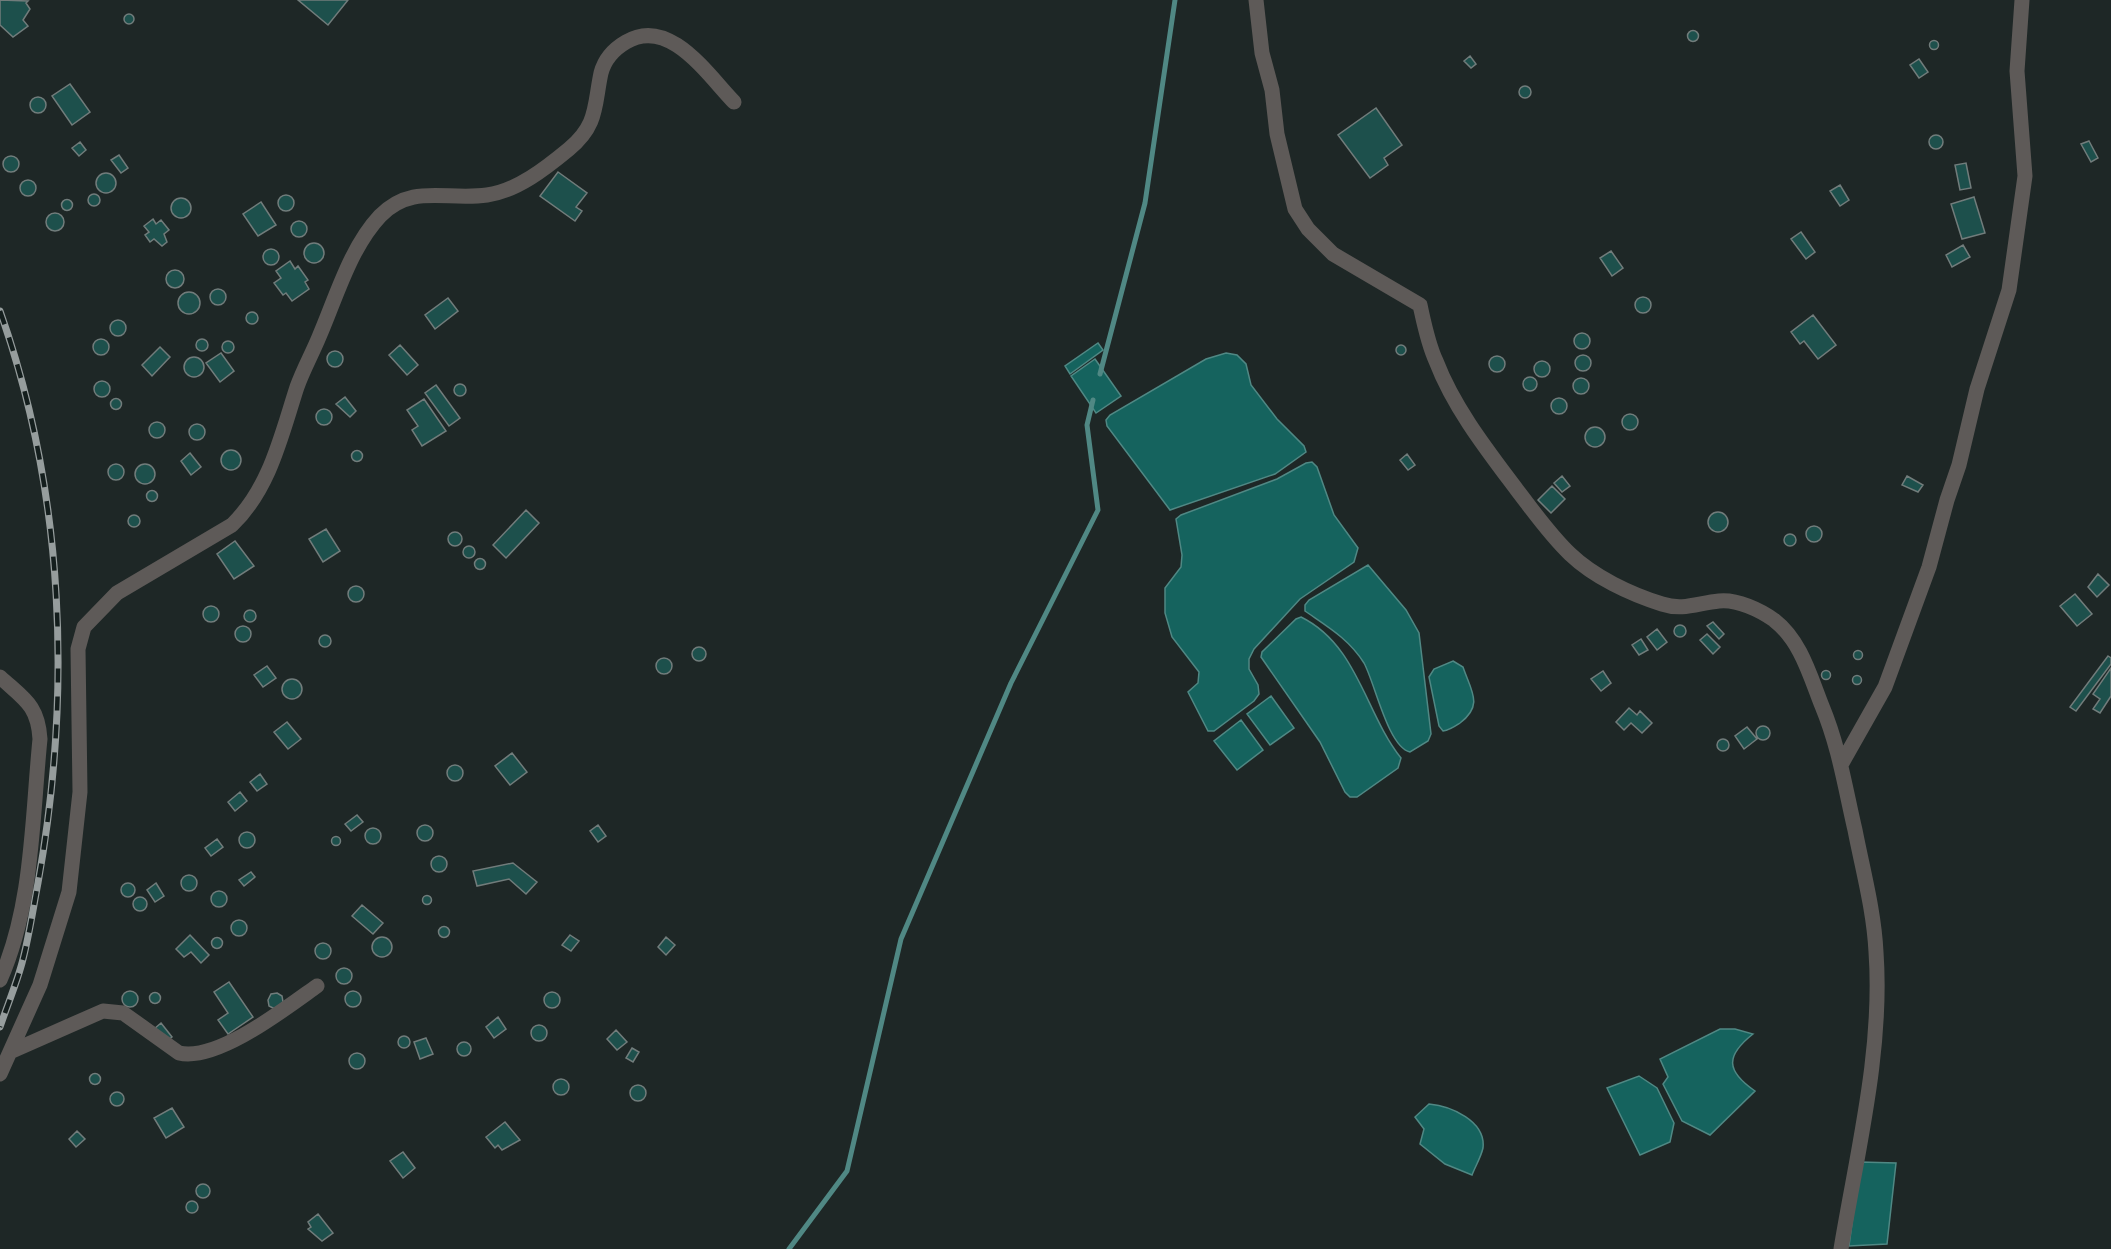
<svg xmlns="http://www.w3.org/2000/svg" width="2111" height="1249" viewBox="0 0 2111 1249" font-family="'Exo 2',sans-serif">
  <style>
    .water { fill: #15635e; stroke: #508884; stroke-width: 1.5 }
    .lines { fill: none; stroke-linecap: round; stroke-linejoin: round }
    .stream { stroke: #508884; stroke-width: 5 }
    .building { fill: #1d504c; stroke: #717c7b; stroke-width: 1.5 }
    .minor { stroke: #5e5a58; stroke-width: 15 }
    .rail-casing { stroke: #969d9d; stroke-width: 7 }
    .rail { stroke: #141e1d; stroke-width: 4.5; stroke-dasharray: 14; stroke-linecap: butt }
  </style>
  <rect width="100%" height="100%" fill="#1e2726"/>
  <!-- water -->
  <path class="water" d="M 1098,343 L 1103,350 L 1070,374 L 1065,366 Z
    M 1226,353 L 1237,355 L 1246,364 L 1251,385 L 1277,419 L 1304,446 L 1306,452 L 1275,474 L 1170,510 L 1107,426 L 1106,420 L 1110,415 L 1206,359 Z
    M 1095,359 L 1121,396 L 1096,413 L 1071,376 Z
    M 1312,462 L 1317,467 L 1334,515 L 1358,548 L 1354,562 L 1300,599 L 1254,649 L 1249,659 L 1249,669 L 1258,685 L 1259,694 L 1254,701 L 1214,731 L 1208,731 L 1188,692 L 1198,683 L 1199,672 L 1172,637 L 1165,613 L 1165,588 L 1181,567 L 1182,555 L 1176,519 L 1181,515 L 1277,479 L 1306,463 Z
    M 1368,565 L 1406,610 L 1419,633 L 1431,734 L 1428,741 L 1410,752 C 1388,747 1375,683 1364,663 C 1349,639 1328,627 1305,611 L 1305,605 L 1309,600 Z
    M 1301,617 C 1358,645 1365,713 1401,758 L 1398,768 L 1357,797 L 1350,797 L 1345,792 L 1320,742 L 1261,657 L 1262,652 L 1296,619 Z
    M 1453,661 L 1463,667 C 1471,691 1484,705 1460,723 C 1454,727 1450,730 1443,731 L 1439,726 L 1429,677 L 1434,669 Z
    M 1271,696 L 1294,728 L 1270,745 L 1247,714 Z
    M 1241,720 L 1263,750 L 1237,770 L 1214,741 Z
    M 1720,1029 L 1735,1029 L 1753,1034 C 1725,1056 1726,1071 1755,1091 L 1710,1135 L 1682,1121 L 1663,1084 L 1668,1077 L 1660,1059 Z
    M 1639,1076 L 1657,1088 L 1674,1123 L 1670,1142 L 1640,1155 L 1607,1088 Z
    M 1429,1104 C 1451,1106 1486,1121 1483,1148 C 1481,1157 1475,1167 1472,1175 L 1445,1164 L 1420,1144 L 1424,1129 L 1415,1117 Z
    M 1860,1162 L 1896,1163 L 1887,1244 L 1849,1246 Z"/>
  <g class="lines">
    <!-- stream -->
    <path class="stream" d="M 1100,374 L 1145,203 L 1175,0
      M 789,1249 L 847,1171 L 901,939 L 1011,683 L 1098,510 L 1087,425 L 1093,400"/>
  </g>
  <!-- building -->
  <path class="building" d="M 0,0 L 28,1 L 26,3 L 30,9 L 23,20 L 28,26 L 13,37 L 0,25 Z
    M 298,0 L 348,0 L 328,25 Z
    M124 19a5 5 0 1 1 10 0a5 5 0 1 1-10 0Z
    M1687.5 36a5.5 5.5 0 1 1 11 0a5.5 5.5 0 1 1-11 0Z
    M1929.5 45a4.5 4.5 0 1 1 9 0a4.5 4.5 0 1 1-9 0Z
    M 1470,56 L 1476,64 L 1471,68 L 1464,61 Z
    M 1919,59 L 1928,72 L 1919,78 L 1910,65 Z
    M 70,84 L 90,112 L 72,125 L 52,96 Z
    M1519 92a6 6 0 1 1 12 0a6 6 0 1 1-12 0Z
    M30 105a8 8 0 1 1 16 0a8 8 0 1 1-16 0Z
    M 1376,108 L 1402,145 L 1384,158 L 1388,165 L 1370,178 L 1338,135 Z
    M1929 142a7 7 0 1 1 14 0a7 7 0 1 1-14 0Z
    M 2089,141 L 2098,158 L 2091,162 L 2081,144 Z
    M 80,142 L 86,150 L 79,156 L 72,148 Z
    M 119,155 L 128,168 L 121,173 L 111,160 Z
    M3 164a8 8 0 1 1 16 0a8 8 0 1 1-16 0Z
    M 1966,163 L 1971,188 L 1960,190 L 1955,165 Z
    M 558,172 L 587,193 L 576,207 L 582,211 L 575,221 L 540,196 Z
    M96 183a10 10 0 1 1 20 0a10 10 0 1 1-20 0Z
    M20 188a8 8 0 1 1 16 0a8 8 0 1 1-16 0Z
    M 1840,185 L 1849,200 L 1840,206 L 1830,191 Z
    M88 200a6 6 0 1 1 12 0a6 6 0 1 1-12 0Z
    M278 203a8 8 0 1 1 16 0a8 8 0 1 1-16 0Z
    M 1974,197 L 1985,233 L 1962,239 L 1951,204 Z
    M171 208a10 10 0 1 1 20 0a10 10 0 1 1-20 0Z
    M61.5 205a5.5 5.5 0 1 1 11 0a5.5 5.5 0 1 1-11 0Z
    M 261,202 L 276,225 L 258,236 L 243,214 Z
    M46 222a9 9 0 1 1 18 0a9 9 0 1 1-18 0Z
    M 153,219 L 156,224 L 161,220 L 169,230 L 164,234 L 167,242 L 162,246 L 154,239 L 150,242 L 145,235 L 149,232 L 144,226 Z
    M291 229a8 8 0 1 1 16 0a8 8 0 1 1-16 0Z
    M 1801,232 L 1815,252 L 1806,259 L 1791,239 Z
    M304 253a10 10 0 1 1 20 0a10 10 0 1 1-20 0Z
    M 1963,245 L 1970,257 L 1952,267 L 1946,255 Z
    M263 257a8 8 0 1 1 16 0a8 8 0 1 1-16 0Z
    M 1611,251 L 1623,268 L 1612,276 L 1600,258 Z
    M 290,261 L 295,269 L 298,266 L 308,280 L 305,282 L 309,289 L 292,301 L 286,293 L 283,295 L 274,283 L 281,278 L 276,271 Z
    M166 279a9 9 0 1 1 18 0a9 9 0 1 1-18 0Z
    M210 297a8 8 0 1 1 16 0a8 8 0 1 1-16 0Z
    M178 303a11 11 0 1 1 22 0a11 11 0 1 1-22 0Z
    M1635 305a8 8 0 1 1 16 0a8 8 0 1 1-16 0Z
    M 448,298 L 458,311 L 435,329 L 425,315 Z
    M246 318a6 6 0 1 1 12 0a6 6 0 1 1-12 0Z
    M 1813,315 L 1836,345 L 1818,359 L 1804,341 L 1800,344 L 1791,332 Z
    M110 328a8 8 0 1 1 16 0a8 8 0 1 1-16 0Z
    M1574 341a8 8 0 1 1 16 0a8 8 0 1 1-16 0Z
    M196 345a6 6 0 1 1 12 0a6 6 0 1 1-12 0Z
    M93 347a8 8 0 1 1 16 0a8 8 0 1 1-16 0Z
    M222 347a6 6 0 1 1 12 0a6 6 0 1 1-12 0Z
    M1396 350a5 5 0 1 1 10 0a5 5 0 1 1-10 0Z
    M 400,345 L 418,365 L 407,375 L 389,355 Z
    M 160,347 L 170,357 L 152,376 L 142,365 Z
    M327 359a8 8 0 1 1 16 0a8 8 0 1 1-16 0Z
    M 221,353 L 234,371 L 220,382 L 206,363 Z
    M1575 363a8 8 0 1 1 16 0a8 8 0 1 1-16 0Z
    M1489 364a8 8 0 1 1 16 0a8 8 0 1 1-16 0Z
    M184 367a10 10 0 1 1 20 0a10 10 0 1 1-20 0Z
    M1534 369a8 8 0 1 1 16 0a8 8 0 1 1-16 0Z
    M1523 384a7 7 0 1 1 14 0a7 7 0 1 1-14 0Z
    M1573 386a8 8 0 1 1 16 0a8 8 0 1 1-16 0Z
    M94 389a8 8 0 1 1 16 0a8 8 0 1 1-16 0Z
    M454 390a6 6 0 1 1 12 0a6 6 0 1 1-12 0Z
    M 436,385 L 460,418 L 449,426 L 425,393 Z
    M 345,397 L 356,411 L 350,417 L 336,404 Z
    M1551 406a8 8 0 1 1 16 0a8 8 0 1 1-16 0Z
    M110.5 404a5.5 5.5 0 1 1 11 0a5.5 5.5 0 1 1-11 0Z
    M 424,399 L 446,431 L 422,446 L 412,430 L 418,426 L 407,410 Z
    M316 417a8 8 0 1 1 16 0a8 8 0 1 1-16 0Z
    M1622 422a8 8 0 1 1 16 0a8 8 0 1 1-16 0Z
    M149 430a8 8 0 1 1 16 0a8 8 0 1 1-16 0Z
    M189 432a8 8 0 1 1 16 0a8 8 0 1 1-16 0Z
    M1585 437a10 10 0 1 1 20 0a10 10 0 1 1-20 0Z
    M221 460a10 10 0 1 1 20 0a10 10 0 1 1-20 0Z
    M351.5 456a5.5 5.5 0 1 1 11 0a5.5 5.5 0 1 1-11 0Z
    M 190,453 L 201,467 L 191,475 L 181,461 Z
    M 1407,454 L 1415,465 L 1408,470 L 1400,460 Z
    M135 474a10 10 0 1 1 20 0a10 10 0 1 1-20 0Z
    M108 472a8 8 0 1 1 16 0a8 8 0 1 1-16 0Z
    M 1562,476 L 1570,486 L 1562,492 L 1554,483 Z
    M 1907,476 L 1923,485 L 1918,492 L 1902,485 Z
    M 1552,486 L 1565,499 L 1551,513 L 1538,500 Z
    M146.5 496a5.5 5.5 0 1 1 11 0a5.5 5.5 0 1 1-11 0Z
    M 526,510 L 539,523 L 506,558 L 493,545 Z
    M1708 522a10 10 0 1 1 20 0a10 10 0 1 1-20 0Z
    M128 521a6 6 0 1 1 12 0a6 6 0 1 1-12 0Z
    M1806 534a8 8 0 1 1 16 0a8 8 0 1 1-16 0Z
    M 326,529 L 340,551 L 323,562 L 309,539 Z
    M448 539a7 7 0 1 1 14 0a7 7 0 1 1-14 0Z
    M1784 540a6 6 0 1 1 12 0a6 6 0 1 1-12 0Z
    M 235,541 L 254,566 L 234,579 L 217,554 Z
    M463 552a6 6 0 1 1 12 0a6 6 0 1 1-12 0Z
    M474.5 564a5.5 5.5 0 1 1 11 0a5.5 5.5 0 1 1-11 0Z
    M 2098,574 L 2109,585 L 2097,597 L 2088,587 Z
    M348 594a8 8 0 1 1 16 0a8 8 0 1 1-16 0Z
    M 2075,594 L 2092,614 L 2077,626 L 2060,606 Z
    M203 614a8 8 0 1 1 16 0a8 8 0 1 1-16 0Z
    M244 616a6 6 0 1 1 12 0a6 6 0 1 1-12 0Z
    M 1713,622 L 1724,634 L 1719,639 L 1707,626 Z
    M1674 631a6 6 0 1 1 12 0a6 6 0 1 1-12 0Z
    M235 634a8 8 0 1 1 16 0a8 8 0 1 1-16 0Z
    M 1657,629 L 1667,642 L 1657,650 L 1647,637 Z
    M 1707,634 L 1720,647 L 1713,654 L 1700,640 Z
    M319 641a6 6 0 1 1 12 0a6 6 0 1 1-12 0Z
    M 1641,639 L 1648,650 L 1639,655 L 1632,645 Z
    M692 654a7 7 0 1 1 14 0a7 7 0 1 1-14 0Z
    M1853.5 655a4.5 4.5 0 1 1 9 0a4.5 4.5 0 1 1-9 0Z
    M 2108,656 L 2111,658 L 2111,664 L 2076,711 L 2070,707 Z
    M656 666a8 8 0 1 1 16 0a8 8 0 1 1-16 0Z
    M 267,666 L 276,678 L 263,687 L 254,675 Z
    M 2111,668 L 2111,696 L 2100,713 L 2093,709 L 2100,699 L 2093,694 Z
    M1821.5 675a4.5 4.5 0 1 1 9 0a4.5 4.5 0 1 1-9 0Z
    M 1603,671 L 1611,683 L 1601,691 L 1591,679 Z
    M1852.5 680a4.5 4.5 0 1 1 9 0a4.5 4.5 0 1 1-9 0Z
    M282 689a10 10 0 1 1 20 0a10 10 0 1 1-20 0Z
    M 1629,708 L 1637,715 L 1640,711 L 1652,723 L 1642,733 L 1631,723 L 1624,730 L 1616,722 Z
    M 287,722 L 301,739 L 288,749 L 274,732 Z
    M1756 733a7 7 0 1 1 14 0a7 7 0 1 1-14 0Z
    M 1747,727 L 1757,739 L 1744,749 L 1735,736 Z
    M1717 745a6 6 0 1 1 12 0a6 6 0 1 1-12 0Z
    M 512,753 L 527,772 L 510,785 L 495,766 Z
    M447 773a8 8 0 1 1 16 0a8 8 0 1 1-16 0Z
    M 260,774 L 267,784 L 257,791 L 250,782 Z
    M 240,792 L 247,801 L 235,811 L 228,802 Z
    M 357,815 L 363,822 L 351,831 L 345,824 Z
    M 598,825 L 606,836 L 598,842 L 590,831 Z
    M417 833a8 8 0 1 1 16 0a8 8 0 1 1-16 0Z
    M365 836a8 8 0 1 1 16 0a8 8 0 1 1-16 0Z
    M239 840a8 8 0 1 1 16 0a8 8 0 1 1-16 0Z
    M331.5 841a4.5 4.5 0 1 1 9 0a4.5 4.5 0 1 1-9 0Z
    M 217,839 L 223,847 L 211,856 L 205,848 Z
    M431 864a8 8 0 1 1 16 0a8 8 0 1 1-16 0Z
    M 513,863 L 537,882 L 526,894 L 509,879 L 477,886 L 473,871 Z
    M 251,872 L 255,877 L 244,886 L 239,880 Z
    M181 883a8 8 0 1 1 16 0a8 8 0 1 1-16 0Z
    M 156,883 L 164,896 L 155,902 L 147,890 Z
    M121 890a7 7 0 1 1 14 0a7 7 0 1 1-14 0Z
    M211 899a8 8 0 1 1 16 0a8 8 0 1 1-16 0Z
    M422.5 900a4.5 4.5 0 1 1 9 0a4.5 4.5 0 1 1-9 0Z
    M133 904a7 7 0 1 1 14 0a7 7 0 1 1-14 0Z
    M 362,905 L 383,923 L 373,934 L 352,916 Z
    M231 928a8 8 0 1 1 16 0a8 8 0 1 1-16 0Z
    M438.5 932a5.5 5.5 0 1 1 11 0a5.5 5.5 0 1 1-11 0Z
    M 190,935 L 209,955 L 201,963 L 191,952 L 184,957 L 176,949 Z
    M 570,935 L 579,941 L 571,951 L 562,945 Z
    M372 947a10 10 0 1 1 20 0a10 10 0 1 1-20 0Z
    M 666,937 L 675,945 L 666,955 L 658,947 Z
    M211.5 943a5.5 5.5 0 1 1 11 0a5.5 5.5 0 1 1-11 0Z
    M315 951a8 8 0 1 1 16 0a8 8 0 1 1-16 0Z
    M336 976a8 8 0 1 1 16 0a8 8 0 1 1-16 0Z
    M 229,982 L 253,1017 L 228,1034 L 218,1020 L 228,1013 L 214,992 Z
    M122 999a8 8 0 1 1 16 0a8 8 0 1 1-16 0Z
    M345 999a8 8 0 1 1 16 0a8 8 0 1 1-16 0Z
    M544 1000a8 8 0 1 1 16 0a8 8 0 1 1-16 0Z
    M149.5 998a5.5 5.5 0 1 1 11 0a5.5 5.5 0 1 1-11 0Z
    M 277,993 L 282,996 L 283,1002 L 275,1009 L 269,1006 L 268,1000 L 271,994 Z
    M 498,1017 L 506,1029 L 494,1038 L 486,1027 Z
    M 161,1023 L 172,1037 L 165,1043 L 154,1029 Z
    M531 1033a8 8 0 1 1 16 0a8 8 0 1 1-16 0Z
    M 616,1030 L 627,1042 L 617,1050 L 607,1039 Z
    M398 1042a6 6 0 1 1 12 0a6 6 0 1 1-12 0Z
    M 426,1038 L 433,1054 L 420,1059 L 414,1042 Z
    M457 1049a7 7 0 1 1 14 0a7 7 0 1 1-14 0Z
    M 632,1048 L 639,1052 L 633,1062 L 626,1058 Z
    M349 1061a8 8 0 1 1 16 0a8 8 0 1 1-16 0Z
    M89.5 1079a5.5 5.5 0 1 1 11 0a5.5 5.5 0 1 1-11 0Z
    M553 1087a8 8 0 1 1 16 0a8 8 0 1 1-16 0Z
    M630 1093a8 8 0 1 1 16 0a8 8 0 1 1-16 0Z
    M110 1099a7 7 0 1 1 14 0a7 7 0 1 1-14 0Z
    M 172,1108 L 184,1127 L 166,1138 L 154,1118 Z
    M 505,1122 L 520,1140 L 502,1150 L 498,1145 L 495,1148 L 486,1137 Z
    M 77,1131 L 85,1139 L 76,1147 L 69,1139 Z
    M 403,1152 L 415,1168 L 403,1178 L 390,1161 Z
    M196 1191a7 7 0 1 1 14 0a7 7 0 1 1-14 0Z
    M186 1207a6 6 0 1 1 12 0a6 6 0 1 1-12 0Z
    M 318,1214 L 333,1233 L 322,1241 L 308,1229 L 311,1227 L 308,1222 Z"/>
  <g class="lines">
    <!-- minor -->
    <path class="minor" d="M 1256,0 L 1262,53 L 1272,90 L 1277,134 L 1295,209 L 1308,229 L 1333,254 L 1420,305 C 1424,323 1428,344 1436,361 C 1454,408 1487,450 1517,490 C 1534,512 1550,535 1570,554 C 1594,577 1630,594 1662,604 C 1683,611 1698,603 1719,601 C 1737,599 1760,610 1774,620 C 1801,641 1810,676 1822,706 C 1839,747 1845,787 1855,830 C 1863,871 1874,911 1876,952 C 1883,1051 1857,1152 1841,1249
      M 0,677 C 24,699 38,705 40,739 C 32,818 33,906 0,980
      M 1842,763 L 1885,687 L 1929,567 L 1947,500 L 1959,465 L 1977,389 L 2009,290 L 2025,176 L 2017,71 L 2022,0
      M 10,1052 L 103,1011 L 123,1013 L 179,1053 C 217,1062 286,1008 317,986
      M 0,1074 L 40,985 L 69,892 L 80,792 L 78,649 L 84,627 L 117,593 L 232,525 C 270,488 281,436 297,387 C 303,370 312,354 319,337 C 336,298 350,248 380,216 C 412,183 446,201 487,195 C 517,191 546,168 569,149 C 598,125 594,106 601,73 C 605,58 614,49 626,42 C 669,16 707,74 734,102"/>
    <defs>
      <path id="rail" d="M 0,311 C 65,495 72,693 38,883 C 33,909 29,937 22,963 C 16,985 7,1006 0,1027"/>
    </defs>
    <!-- rail casing -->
    <use href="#rail" class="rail-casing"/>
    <!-- rail -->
    <use href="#rail" class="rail"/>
  </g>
</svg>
